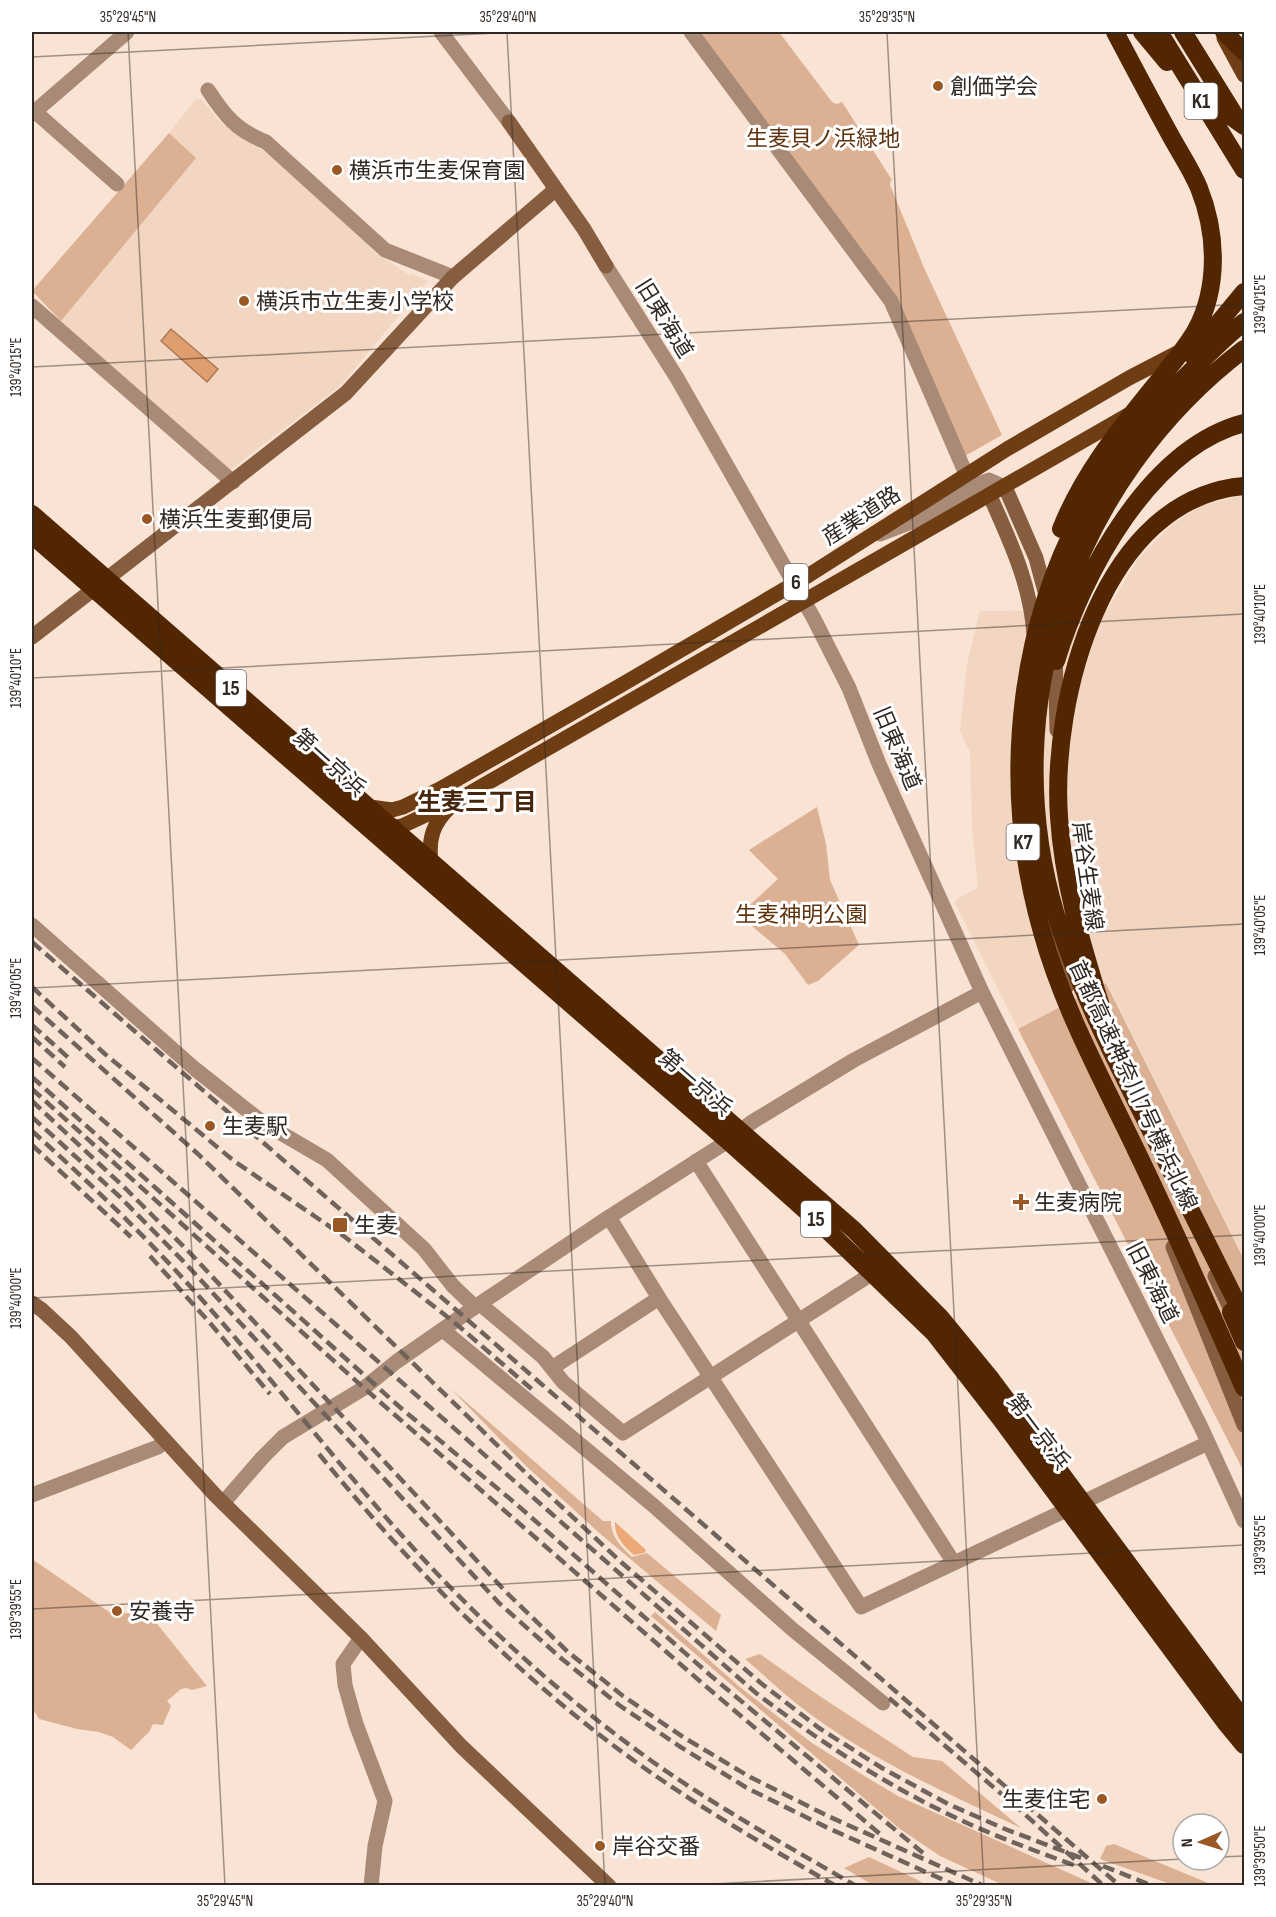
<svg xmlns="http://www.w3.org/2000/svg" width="1276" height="1917" viewBox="0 0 1276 1917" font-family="'Sofia Sans Condensed','Noto Sans JP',sans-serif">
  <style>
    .built { fill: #f2d6c2 }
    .green { fill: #dcb193 }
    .forest { fill: #eca877 }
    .water { fill: #e09d6d; stroke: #ab7a57; stroke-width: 1.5 }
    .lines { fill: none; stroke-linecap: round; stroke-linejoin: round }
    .street { stroke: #a88a76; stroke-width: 15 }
    .secondary { stroke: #875d3f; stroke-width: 15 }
    .primary { stroke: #6e3d14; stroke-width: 15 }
    .highway { stroke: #522600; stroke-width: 18 }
    .rail { stroke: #6f635b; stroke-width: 4.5; stroke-dasharray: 12 6; stroke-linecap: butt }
    .ticks { fill: none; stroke: #302823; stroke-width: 1.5; stroke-opacity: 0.45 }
    .poi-dot { fill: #995824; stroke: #fff; stroke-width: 2 }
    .labels { text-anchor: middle; stroke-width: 6; stroke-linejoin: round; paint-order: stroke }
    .shield { fill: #fff; stroke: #6e6865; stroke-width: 1.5 }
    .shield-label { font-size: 21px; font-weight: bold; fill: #302823 }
    .poi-label { font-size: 22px; fill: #302823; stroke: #fff; text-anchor: start }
    .park-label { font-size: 22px; fill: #5f330e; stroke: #fff }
    .street-label { font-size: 22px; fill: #302823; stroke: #fff }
    .neighbourhood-label { font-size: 24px; font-weight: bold; fill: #45250c; stroke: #fff }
    .neatline { fill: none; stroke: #302823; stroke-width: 2 }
    .ticks-label { font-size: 15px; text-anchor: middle; fill: #302823 }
  </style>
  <rect width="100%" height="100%" fill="#f9e3d4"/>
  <!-- built -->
  <path class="built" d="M 201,99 L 222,124 L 277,160 L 377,254 L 409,275 L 412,273 L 428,281 L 341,385 L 229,471 L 61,321 L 195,158 L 169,133 L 195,100 Z
    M 1244,495 L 1244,1260 L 1107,983 L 1018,1029 L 955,903 L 957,899 L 978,888 L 972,826 L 970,752 L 960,731 L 967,664 L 980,611 L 1107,610 L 1138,559 L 1167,529 L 1184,516 L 1204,505 Z"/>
  <!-- green -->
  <path class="green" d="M 699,32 L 779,32 L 832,102 L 837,104 L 842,102 L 892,180 L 890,182 L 890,185 L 925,270 L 1002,435 L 965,456 L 897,298 Z
    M 169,133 L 196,158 L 61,321 L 32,291 Z
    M 817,807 L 826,844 L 830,880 L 859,945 L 818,981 L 808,985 L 785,954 L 739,915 L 778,879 L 749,850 Z
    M 1106,983 L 1244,1260 L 1244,1472 L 1018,1029 Z
    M 451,1389 L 603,1521 L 611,1521 C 610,1535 622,1548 632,1557 L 647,1553 L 721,1615 L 716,1631 L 597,1531 L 525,1465 Z
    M 32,1559 L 112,1614 L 130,1613 L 154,1620 L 207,1686 L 192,1690 L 186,1688 L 181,1689 L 167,1701 L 171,1706 L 163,1725 L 153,1724 L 149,1732 L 131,1750 L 113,1737 L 99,1732 L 77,1729 L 39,1719 L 32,1708 Z
    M 655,1612 L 741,1688 L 812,1743 L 866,1777 L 898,1796 L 1089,1882 L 1093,1885 L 1003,1885 L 940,1856 L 900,1829 L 651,1616 Z
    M 760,1654 L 821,1697 L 913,1757 L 942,1761 L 1021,1828 C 944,1792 864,1757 797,1704 C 779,1690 763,1674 745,1659 Z
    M 1114,1844 L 1213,1885 L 1173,1885 L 1100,1859 L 1106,1846 Z
    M 869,1857 L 916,1879 L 926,1885 L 873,1885 L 844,1868 Z"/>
  <!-- forest -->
  <path class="forest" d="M 615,1522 L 646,1550 L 644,1553 L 634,1555 C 624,1547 614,1536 615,1522 Z"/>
  <!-- water -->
  <path class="water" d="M 171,329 L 218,369 L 207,382 L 161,341 Z"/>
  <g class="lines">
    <!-- street -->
    <path class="street" d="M 441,32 L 509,122
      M 691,32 L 891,301 L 966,474
      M 208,90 C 225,116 236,130 266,142 L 385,250 L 453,277
      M 32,109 L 117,184
      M 32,114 L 127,32
      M 606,266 L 677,378 L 813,617 L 849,688 L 879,764 L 982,992 L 1201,1427 L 1244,1521
      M 32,306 L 233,482
      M 880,534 L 914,521 L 980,483 L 989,480 L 1005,487
      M 32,925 L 195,1069 L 262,1122 L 327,1160 L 424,1249 L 453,1286 L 475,1307
      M 696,1161 L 954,1563
      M 609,1217 L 659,1298 L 861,1607 L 1208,1443
      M 480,1304 L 543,1357 L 563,1382 L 623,1433 L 873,1273
      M 443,1330 L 654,1506 L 792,1629 L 883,1703
      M 552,1368 L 659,1298
      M 32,1495 L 158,1447 L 165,1441
      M 223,1503 L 262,1458 L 283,1437 L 364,1388 L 396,1362 L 475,1307 L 609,1217 L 728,1141 L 752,1122 L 854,1060 L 982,992
      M 361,1638 L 343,1664 L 345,1685 L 356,1724 L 385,1801 L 375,1846 L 371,1886"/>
    <!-- secondary -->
    <path class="secondary" d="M 509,122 L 584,229 L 606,266
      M 1005,487 L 1036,558 L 1047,599
      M 990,496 C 1010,541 1031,585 1034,635
      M 32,637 L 346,393 L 453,277 L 556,189
      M 1055,649 L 1057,730
      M 1052,927 L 1068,985
      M 1173,1247 L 1244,1425
      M 1215,1276 L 1237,1322
      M 32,1303 L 42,1310 L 71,1337 L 215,1495 L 361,1638 L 461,1746 L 609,1886"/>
    <!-- primary -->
    <path class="primary" d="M 1224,38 L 1244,75
      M 370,807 L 392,810 L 403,807 L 440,789 L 623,684 L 809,575 L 1007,449 L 1129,378 L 1181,351
      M 385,829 L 402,826 L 456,801 L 1128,415
      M 431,862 C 428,839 433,823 450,807"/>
    <!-- highway -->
    <path class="highway" d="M 1142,32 L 1167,62
      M 1159,32 L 1244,170
      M 1183,32 L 1234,114
      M 1224,32 L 1244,52
      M 1202,96 L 1244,126
      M 1244,322 C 1223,339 1203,359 1183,379 C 1153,410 1124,443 1101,480 C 1017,613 999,782 1042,932 C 1063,1008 1102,1079 1136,1150 C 1174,1228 1209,1308 1244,1388
      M 1244,349 C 1073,479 993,707 1056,915 C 1078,987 1113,1055 1147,1123 C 1180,1188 1212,1253 1244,1317
      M 1192,355 L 1244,292
      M 32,514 L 854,1230 L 940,1317 L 991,1379 L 1244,1720
      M 1061,529 C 1085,469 1124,424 1164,374 C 1175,360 1187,346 1196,330 C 1219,287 1217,233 1199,188 C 1192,171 1182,156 1173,140 C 1153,104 1134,68 1115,32
      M 32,535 L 728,1141 L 823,1226 L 934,1333 L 1000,1418 L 1225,1722 L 1244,1745
      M 1056,661 C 1083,573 1149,448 1244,423
      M 1100,1003 C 1081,942 1063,881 1059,817 C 1051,699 1102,498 1244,486
      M 1231,1312 L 1244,1342"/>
    <!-- rail -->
    <path class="rail" d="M 32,942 L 1120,1886
      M 32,987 L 105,1054 L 234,1161 L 345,1237 L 454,1322 L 535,1392
      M 32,1006 L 198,1154 L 533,1480 L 621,1562 L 762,1684 L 819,1728 L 882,1768 L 948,1804 L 1005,1829 L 1084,1859
      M 32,1025 L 71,1060
      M 32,1037 L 65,1067
      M 32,1058 L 756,1693 C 815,1738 876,1779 944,1812 C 988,1834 1033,1850 1079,1867
      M 32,1077 L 402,1409 L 515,1503 L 710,1675 L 923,1853
      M 32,1089 L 364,1388 L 702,1683 L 880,1834
      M 32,1101 L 125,1188 L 192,1255 L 507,1593 L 568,1652 L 623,1696 L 683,1737 L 750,1777 L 830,1817 L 984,1886
      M 32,1117 L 119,1196 L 185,1263 L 499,1603 L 562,1659 L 619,1705 L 679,1746 L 747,1788 L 828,1828 L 957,1886
      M 32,1131 C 82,1176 132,1223 178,1273 C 271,1374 352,1486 448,1585 C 511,1650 580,1710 653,1762 C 718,1808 788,1846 856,1886
      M 32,1145 L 131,1237
      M 150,1256 L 210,1323 L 270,1394
      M 319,1454 C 416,1573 524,1684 650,1772 C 709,1813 773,1850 836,1886
      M 889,1698 L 1019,1809 L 1104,1886
      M 1103,1866 L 1153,1886"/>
  </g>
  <!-- ticks -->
  <path class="ticks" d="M 128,32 L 225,1886M 507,32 L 605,1886M 887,32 L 984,1886M 32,57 L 514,32M 32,367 L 1244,304M 32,678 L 1244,614M 32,988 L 1244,924M 32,1298 L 1244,1235M 32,1609 L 1244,1545M 1219,1857 L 1244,1856M 675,1886 L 1183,1859"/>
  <!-- markers -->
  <g class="poi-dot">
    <circle cx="938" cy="86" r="6"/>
    <circle cx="337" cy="170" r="6"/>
    <circle cx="244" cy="301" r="6"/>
    <circle cx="147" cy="519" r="6"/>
    <circle cx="210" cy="1126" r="6"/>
    <path d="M1018 1193h6v6h6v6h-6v6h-6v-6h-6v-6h6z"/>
    <rect x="332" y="1217" width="16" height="16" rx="3"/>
    <circle cx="117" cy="1611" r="6"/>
    <circle cx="1102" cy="1799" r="6"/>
    <circle cx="600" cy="1846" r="6"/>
  </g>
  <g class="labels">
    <!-- shield labels -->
    <g class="shield">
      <rect x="1184.5" y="83" width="33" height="36" rx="4.5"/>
      <rect x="784" y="564" width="24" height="36" rx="4.5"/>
      <rect x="216" y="670" width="30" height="36" rx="4.5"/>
      <rect x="1006.5" y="824" width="33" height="36" rx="4.5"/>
      <rect x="801" y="1201" width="30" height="36" rx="4.5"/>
    </g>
    <g class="shield-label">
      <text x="1201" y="108">K1</text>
      <text x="796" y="589">6</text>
      <text x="231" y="695">15</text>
      <text x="1023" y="849">K7</text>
      <text x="816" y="1226">15</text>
    </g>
    <!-- poi labels -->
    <g class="poi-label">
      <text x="950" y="94">創価学会</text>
      <text x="349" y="178">横浜市生麦保育園</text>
      <text x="256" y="309">横浜市立生麦小学校</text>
      <text x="159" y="527">横浜生麦郵便局</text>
      <text x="222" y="1134">生麦駅</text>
      <text x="1034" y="1210">生麦病院</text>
      <text x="354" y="1233">生麦</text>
      <text x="129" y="1619">安養寺</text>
      <text x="1090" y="1807" text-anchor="end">生麦住宅</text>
      <text x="612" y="1854">岸谷交番</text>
    </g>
    <!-- park labels -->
    <g class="park-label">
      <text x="823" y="146">生麦貝ノ浜緑地</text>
      <text x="801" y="922">生麦神明公園</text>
    </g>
    <!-- street labels -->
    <g class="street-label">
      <text transform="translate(665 318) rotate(58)" y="8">旧東海道</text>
      <text transform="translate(861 515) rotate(-33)" y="8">産業道路</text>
      <text transform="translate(898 748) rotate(67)" y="8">旧東海道</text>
      <text transform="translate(330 762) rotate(42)" y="8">第一京浜</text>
      <text transform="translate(1088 876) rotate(82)" y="8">岸谷生麦線</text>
      <text transform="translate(696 1082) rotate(41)" y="8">第一京浜</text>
      <text transform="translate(1134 1085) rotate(65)" y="8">首都高速神奈川7号横浜北線</text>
      <text transform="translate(1153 1282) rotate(63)" y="8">旧東海道</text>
      <text transform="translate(1039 1431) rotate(53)" y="8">第一京浜</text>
    </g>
    <!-- neighbourhood labels -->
    <g class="neighbourhood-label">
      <text x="477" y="810">生麦三丁目</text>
    </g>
  </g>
  <!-- border -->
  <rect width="1276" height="1917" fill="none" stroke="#ffffff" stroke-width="66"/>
  <!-- north arrow -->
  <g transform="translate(1201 1842) rotate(267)"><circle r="28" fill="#ffffff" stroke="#aca9a7" stroke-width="1.5"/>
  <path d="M0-4.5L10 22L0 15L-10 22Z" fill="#995824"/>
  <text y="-9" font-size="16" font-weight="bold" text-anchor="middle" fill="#302823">N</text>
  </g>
  <rect x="33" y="33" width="1210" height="1851" class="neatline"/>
  <g class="ticks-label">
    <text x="128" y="22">35°29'45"N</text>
    <text x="508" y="22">35°29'40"N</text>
    <text x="887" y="22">35°29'35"N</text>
    <text transform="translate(1260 304) rotate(-90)" y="5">139°40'15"E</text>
    <text transform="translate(16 367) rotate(-90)" y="5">139°40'15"E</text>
    <text transform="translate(1260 614) rotate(-90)" y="5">139°40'10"E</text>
    <text transform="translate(16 678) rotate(-90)" y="5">139°40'10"E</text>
    <text transform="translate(1260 925) rotate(-90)" y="5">139°40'05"E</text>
    <text transform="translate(16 988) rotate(-90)" y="5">139°40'05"E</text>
    <text transform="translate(1260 1235) rotate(-90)" y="5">139°40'00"E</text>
    <text transform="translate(16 1298) rotate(-90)" y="5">139°40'00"E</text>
    <text transform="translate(1260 1545) rotate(-90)" y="5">139°39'55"E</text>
    <text transform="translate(16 1609) rotate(-90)" y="5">139°39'55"E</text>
    <text transform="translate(1260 1856) rotate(-90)" y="5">139°39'50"E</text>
    <text x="225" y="1906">35°29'45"N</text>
    <text x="605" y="1906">35°29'40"N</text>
    <text x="984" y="1906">35°29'35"N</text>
  </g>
</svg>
